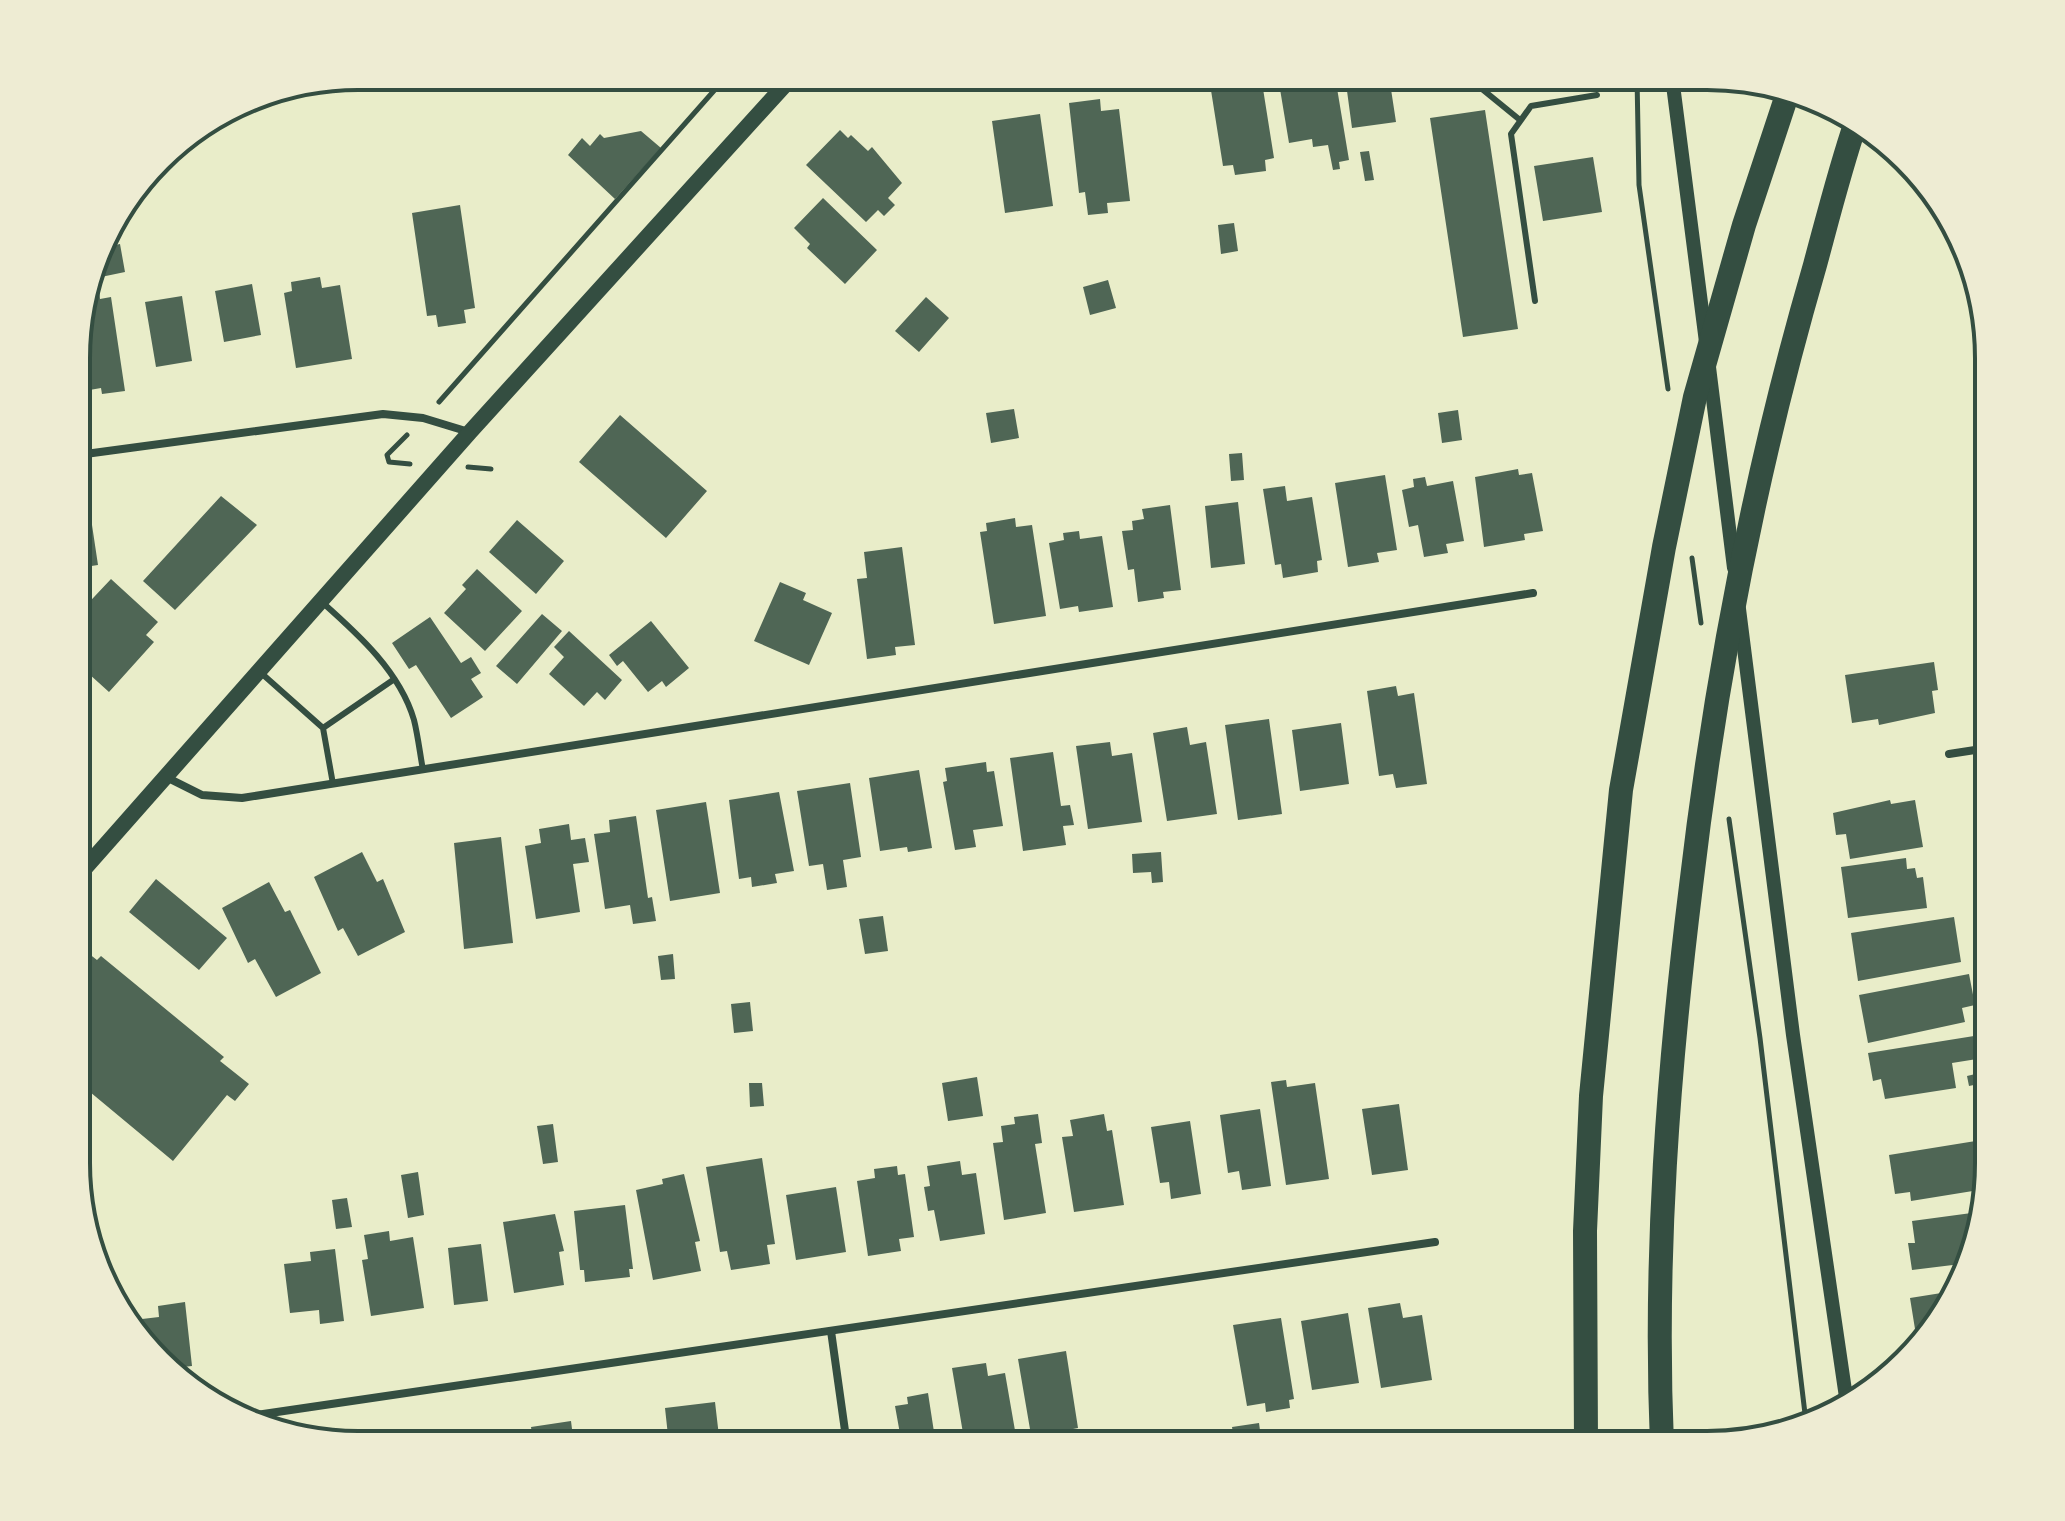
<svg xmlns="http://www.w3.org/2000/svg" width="2065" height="1521" viewBox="0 0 2065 1521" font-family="'Roboto Condensed',sans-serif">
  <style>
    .building { fill: #4f6655 }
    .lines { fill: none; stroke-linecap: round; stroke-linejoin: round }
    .path { stroke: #344e41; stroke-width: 5 }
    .service { stroke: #344e41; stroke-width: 6 }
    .minor { stroke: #344e41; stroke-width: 8 }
    .tertiary { stroke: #344e41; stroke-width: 14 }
    .secondary { stroke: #344e41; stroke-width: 16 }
    .motorway { stroke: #344e41; stroke-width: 24 }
    .rim { fill: none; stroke: #344e41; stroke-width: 4 }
  </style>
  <rect width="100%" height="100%" fill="#e9edc9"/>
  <!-- building -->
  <path class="building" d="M 1261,76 L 1274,158 L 1265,160 L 1266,171 L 1235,175 L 1233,165 L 1223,166 L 1210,84 Z
    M 1282,76 L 1335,76 L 1349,160 L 1339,162 L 1340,169 L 1333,170 L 1328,145 L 1313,147 L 1312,139 L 1289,143 L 1279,83 L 1283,82 Z
    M 1345,76 L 1389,76 L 1396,122 L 1352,128 Z
    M 1502,76 L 1563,77 L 1563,78 L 1503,87 Z
    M 1100,99 L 1101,111 L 1119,109 L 1130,201 L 1107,203 L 1108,213 L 1088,215 L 1085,192 L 1079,193 L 1069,103 Z
    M 1485,110 L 1518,329 L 1463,337 L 1430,118 Z
    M 1040,114 L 1053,206 L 1005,213 L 992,121 Z
    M 840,130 L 848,138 L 851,135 L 868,151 L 872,147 L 902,183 L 888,198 L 895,205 L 884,216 L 878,210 L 866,222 L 806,165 Z
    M 641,131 L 661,148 L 615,199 L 568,155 L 582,138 L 590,146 L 600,134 L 604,138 Z
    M 1369,151 L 1374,180 L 1365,181 L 1360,152 Z
    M 1593,157 L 1602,212 L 1543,221 L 1534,166 Z
    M 823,198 L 877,250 L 845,284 L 807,248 L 810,244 L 794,228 Z
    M 460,205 L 475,308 L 464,310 L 466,323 L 438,327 L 436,315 L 427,316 L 412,213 Z
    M 1234,223 L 1238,251 L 1221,254 L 1218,225 Z
    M 120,244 L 125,272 L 101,277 L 98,258 L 101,248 Z
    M 320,277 L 322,288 L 340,285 L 352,359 L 296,368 L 284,293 L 292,291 L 291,282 Z
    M 1108,280 L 1116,308 L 1090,315 L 1083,287 Z
    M 252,284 L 261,335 L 224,342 L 215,291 Z
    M 99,286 L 100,299 L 111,297 L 125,391 L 102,394 L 101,388 L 78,392 L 78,322 L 89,288 Z
    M 182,296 L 192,361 L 156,367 L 145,302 Z
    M 926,297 L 949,318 L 919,352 L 895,331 Z
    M 1014,409 L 1019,438 L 991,443 L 986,413 Z
    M 1458,410 L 1462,440 L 1442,443 L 1438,413 Z
    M 620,415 L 707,491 L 666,538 L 579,462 Z
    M 1242,453 L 1244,480 L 1231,481 L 1229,454 Z
    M 1518,469 L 1519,475 L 1532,473 L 1543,531 L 1524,534 L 1525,540 L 1484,547 L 1475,477 Z
    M 1385,475 L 1397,550 L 1377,553 L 1379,562 L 1348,567 L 1335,483 Z
    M 1425,477 L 1427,486 L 1453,481 L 1464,541 L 1446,544 L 1448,553 L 1424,557 L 1418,525 L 1409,527 L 1402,490 L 1414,487 L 1413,479 Z
    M 1285,486 L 1287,501 L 1312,497 L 1322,560 L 1317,561 L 1318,572 L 1283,578 L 1281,564 L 1275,565 L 1263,489 Z
    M 221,496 L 257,525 L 175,610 L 143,581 Z
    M 1238,502 L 1245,564 L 1211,568 L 1205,506 Z
    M 1170,505 L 1181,590 L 1163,592 L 1164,598 L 1138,602 L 1134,569 L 1128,570 L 1122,531 L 1133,530 L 1132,521 L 1144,519 L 1142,509 Z
    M 1015,518 L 1016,527 L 1032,525 L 1046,616 L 994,624 L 980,532 L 987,531 L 986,523 Z
    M 517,520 L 564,561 L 536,594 L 489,552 Z
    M 92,525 L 98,565 L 78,568 L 78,527 Z
    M 1079,531 L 1080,539 L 1102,536 L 1113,607 L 1079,612 L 1078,606 L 1060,609 L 1049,543 L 1064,540 L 1063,533 Z
    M 902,547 L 915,645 L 895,647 L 896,655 L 867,659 L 857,579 L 867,578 L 864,552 Z
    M 477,569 L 522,611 L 485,651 L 444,613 L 466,589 L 462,585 Z
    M 111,579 L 158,622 L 146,635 L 154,642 L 109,692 L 78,664 L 78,614 Z
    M 780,582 L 806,593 L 803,600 L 832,613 L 809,665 L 754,641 Z
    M 542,614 L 562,631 L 517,684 L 496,666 Z
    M 430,617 L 461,663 L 471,657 L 481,673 L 471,679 L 483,697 L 451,718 L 416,665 L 409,669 L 392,643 Z
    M 651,621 L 689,668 L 666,687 L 662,681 L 648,692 L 623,661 L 617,666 L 609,655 Z
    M 569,631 L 622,680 L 605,700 L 597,692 L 584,706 L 549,674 L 564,657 L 554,647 Z
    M 1934,662 L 1938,690 L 1932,691 L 1935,713 L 1879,725 L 1878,719 L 1852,723 L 1845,675 Z
    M 1396,686 L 1398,696 L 1414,693 L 1427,784 L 1396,788 L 1393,774 L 1379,776 L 1367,691 Z
    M 1269,719 L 1282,814 L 1238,820 L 1225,725 Z
    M 1341,723 L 1349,784 L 1300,791 L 1292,730 Z
    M 1187,727 L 1190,745 L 1206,742 L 1217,814 L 1167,821 L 1153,733 Z
    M 1110,742 L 1112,756 L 1132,753 L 1142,822 L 1088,829 L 1076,746 Z
    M 1053,752 L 1061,806 L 1070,805 L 1074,825 L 1063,826 L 1066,845 L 1023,851 L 1010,758 Z
    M 986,762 L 987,772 L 994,771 L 1003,826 L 973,830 L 976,847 L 955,850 L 943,782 L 947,781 L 945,768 Z
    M 919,770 L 932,848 L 908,852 L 907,847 L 880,851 L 869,778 Z
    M 850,783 L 861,857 L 843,860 L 847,887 L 827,890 L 823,864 L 809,866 L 797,791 Z
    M 779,792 L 794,871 L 775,874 L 777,883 L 752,887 L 751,877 L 739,879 L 729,800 Z
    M 1890,800 L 1891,804 L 1915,800 L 1923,847 L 1850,859 L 1846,834 L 1836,835 L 1833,813 Z
    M 706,802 L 720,893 L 670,901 L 656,810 Z
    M 636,816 L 648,898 L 652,897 L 656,921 L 633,924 L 630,905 L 605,909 L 594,834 L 610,832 L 609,820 Z
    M 569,824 L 571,840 L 585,838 L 589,862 L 573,864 L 580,912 L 536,919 L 525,846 L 541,843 L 539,829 Z
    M 501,837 L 513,943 L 464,949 L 454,843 Z
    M 362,852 L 377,882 L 383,879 L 405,932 L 358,956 L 343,928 L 338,931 L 314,877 Z
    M 1161,852 L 1163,882 L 1152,883 L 1151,872 L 1133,873 L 1132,854 Z
    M 1906,858 L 1907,869 L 1915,868 L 1917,878 L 1923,877 L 1927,908 L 1848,918 L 1841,867 Z
    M 156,879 L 227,938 L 199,970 L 129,912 Z
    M 269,882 L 285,912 L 290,910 L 321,973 L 276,997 L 255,959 L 248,963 L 222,908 Z
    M 883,916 L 888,951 L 865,954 L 859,919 Z
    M 1954,917 L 1961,962 L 1858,981 L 1851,933 Z
    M 88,953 L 97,960 L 101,956 L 224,1057 L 220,1061 L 249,1084 L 235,1101 L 227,1095 L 173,1161 L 78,1082 L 78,965 Z
    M 673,954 L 675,979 L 661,980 L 658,956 Z
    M 1969,974 L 1975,1005 L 1962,1008 L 1965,1022 L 1868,1043 L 1859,995 Z
    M 750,1002 L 753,1031 L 734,1033 L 731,1004 Z
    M 1974,1036 L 1977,1059 L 1952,1063 L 1956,1088 L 1885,1099 L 1881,1079 L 1873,1081 L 1868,1053 Z
    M 1988,1071 L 1988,1082 L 1969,1086 L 1967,1076 Z
    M 977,1077 L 983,1116 L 948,1121 L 942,1083 Z
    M 1286,1080 L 1287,1087 L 1315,1083 L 1329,1179 L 1286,1185 L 1271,1082 Z
    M 749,1083 L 762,1083 L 764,1106 L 750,1107 Z
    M 1399,1104 L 1408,1170 L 1372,1175 L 1362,1109 Z
    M 1260,1109 L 1271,1186 L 1242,1190 L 1239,1171 L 1228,1173 L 1220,1115 Z
    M 1038,1114 L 1042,1143 L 1035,1144 L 1046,1213 L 1004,1220 L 993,1143 L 1003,1142 L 1001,1126 L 1015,1124 L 1014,1117 Z
    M 1104,1114 L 1107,1131 L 1112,1130 L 1124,1205 L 1074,1212 L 1062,1137 L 1073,1136 L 1070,1120 Z
    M 1190,1121 L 1201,1194 L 1171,1199 L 1169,1182 L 1160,1183 L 1151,1127 Z
    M 553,1124 L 558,1162 L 543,1164 L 537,1126 Z
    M 1988,1139 L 1988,1158 L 1973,1160 L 1979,1190 L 1911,1201 L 1910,1192 L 1895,1194 L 1889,1155 Z
    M 762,1158 L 775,1244 L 767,1245 L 770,1264 L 731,1270 L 727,1251 L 720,1252 L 706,1167 Z
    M 960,1161 L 962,1175 L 976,1173 L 985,1234 L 940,1241 L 934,1210 L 928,1211 L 924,1187 L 930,1186 L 927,1166 Z
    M 897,1166 L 898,1175 L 905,1174 L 914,1237 L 899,1239 L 901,1251 L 868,1256 L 857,1181 L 875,1178 L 874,1169 Z
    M 78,1171 L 89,1180 L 78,1193 Z
    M 418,1172 L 424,1215 L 408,1218 L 401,1175 Z
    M 684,1174 L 700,1241 L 695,1242 L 701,1271 L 653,1280 L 636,1190 L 663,1184 L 662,1179 Z
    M 836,1187 L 846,1252 L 796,1260 L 786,1195 Z
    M 347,1198 L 352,1227 L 336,1229 L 332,1200 Z
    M 625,1205 L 633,1269 L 629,1269 L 630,1277 L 585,1282 L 584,1270 L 580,1270 L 574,1211 Z
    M 1979,1212 L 1981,1221 L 1969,1263 L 1912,1270 L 1908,1243 L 1915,1243 L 1912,1221 Z
    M 555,1214 L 564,1251 L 559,1252 L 564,1285 L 514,1293 L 503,1222 Z
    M 389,1231 L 390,1241 L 413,1237 L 424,1308 L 371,1316 L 362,1260 L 368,1259 L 364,1235 Z
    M 481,1244 L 488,1301 L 454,1305 L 448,1248 Z
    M 335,1249 L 344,1321 L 320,1324 L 319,1310 L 290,1313 L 284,1264 L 311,1261 L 310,1252 Z
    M 1954,1291 L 1930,1335 L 1928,1327 L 1915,1329 L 1910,1298 Z
    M 185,1302 L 192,1366 L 174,1368 L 175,1373 L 144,1338 L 142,1319 L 159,1317 L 158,1306 Z
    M 1400,1303 L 1403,1318 L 1422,1315 L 1432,1380 L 1381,1388 L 1368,1308 Z
    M 1348,1313 L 1359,1383 L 1312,1390 L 1301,1321 Z
    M 1281,1318 L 1294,1399 L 1289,1400 L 1290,1408 L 1266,1412 L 1265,1403 L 1247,1406 L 1233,1325 Z
    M 1066,1351 L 1078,1428 L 1073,1429 L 1075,1445 L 1047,1445 L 1045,1433 L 1031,1435 L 1018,1359 Z
    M 986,1363 L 988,1376 L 1005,1373 L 1017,1442 L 1011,1445 L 965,1445 L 952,1368 Z
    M 928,1393 L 936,1445 L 902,1445 L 895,1406 L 908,1404 L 907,1397 Z
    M 715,1402 L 720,1445 L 669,1445 L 665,1408 Z
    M 571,1421 L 574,1445 L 526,1444 L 533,1441 L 531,1427 Z
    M 1259,1423 L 1262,1445 L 1235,1445 L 1232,1427 Z
    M 503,1432 L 505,1444 L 452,1444 L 451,1440 Z"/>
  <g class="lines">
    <!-- path -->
    <path class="path" d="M 1637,77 L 1639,185 L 1668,389
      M 439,402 L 727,76
      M 407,435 L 387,455 L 389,462 L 410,464
      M 468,467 L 491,469
      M 1692,558 L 1701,623
      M 1729,819 L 1760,1038 L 1806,1422"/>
    <!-- service -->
    <path class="service" d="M 1466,76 L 1520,120
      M 1535,301 L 1511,134 L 1531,106 L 1597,95
      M 323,603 C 359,635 400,672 414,720 C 418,736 420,754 423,770
      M 260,672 L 323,728 L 333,784
      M 323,728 L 393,680"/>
    <!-- minor -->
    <path class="minor" d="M 78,455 L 383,414 L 423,418 L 469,432
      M 1949,754 L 1988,748
      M 166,777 L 202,795 L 242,798 L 1533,593
      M 831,1331 L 847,1445
      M 243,1417 L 1435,1242"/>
    <!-- tertiary -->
    <path class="tertiary" d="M 1672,77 L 1706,342
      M 1709,367 L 1734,568
      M 1739,609 L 1793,1035 L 1847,1404"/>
    <!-- secondary -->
    <path class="secondary" d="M 78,876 L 470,432 L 793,76"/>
    <!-- motorway -->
    <path class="motorway" d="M 1586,1445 L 1585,1231 L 1591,1096 L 1621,790 L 1664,547 L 1695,397 L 1744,225 L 1789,89
      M 1662,1445 C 1654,1258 1668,1071 1691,886 C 1716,673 1755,471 1815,265 C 1828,217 1840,169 1856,122"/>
  </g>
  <!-- crop -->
  <path d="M0 0H2065V1521H0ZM358 90H1707A268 268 0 0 1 1975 358V1163A268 268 0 0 1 1707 1431H358A268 268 0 0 1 90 1163V358A268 268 0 0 1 358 90Z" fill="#eeecd3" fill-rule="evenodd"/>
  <path class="rim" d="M358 90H1707A268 268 0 0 1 1975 358V1163A268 268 0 0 1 1707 1431H358A268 268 0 0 1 90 1163V358A268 268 0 0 1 358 90Z"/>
</svg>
